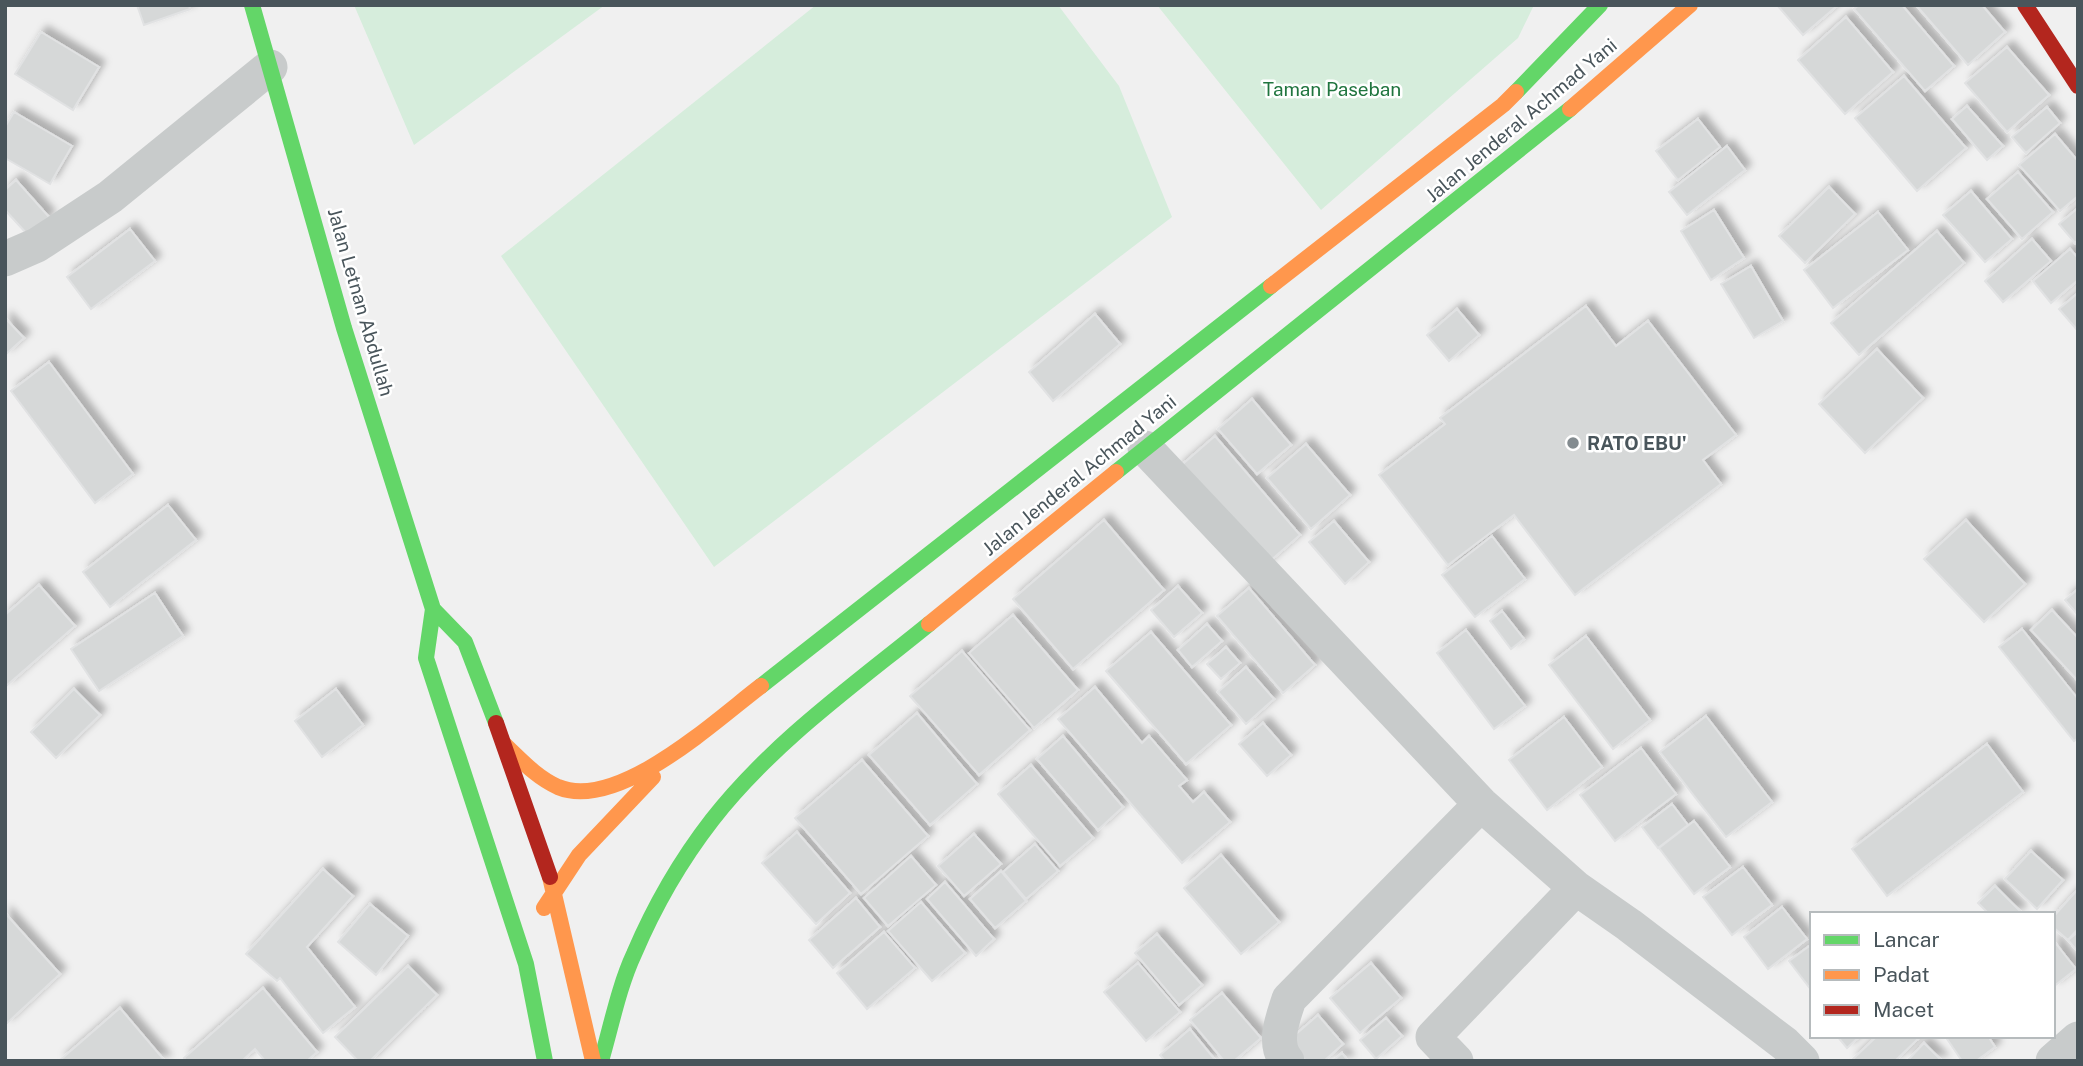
<svg xmlns="http://www.w3.org/2000/svg" width="2083" height="1066" viewBox="0 0 2083 1066" font-family="'Public Sans',sans-serif">
  <style>
    .green { fill: #d6eddc }
    .building { fill: #d6d8d8; stroke: #e1e2e3; stroke-width: 2; filter: url(#shadow) }
    .lines { fill: none; stroke-linecap: round; stroke-linejoin: round }
    .street { stroke: #c8cbcb; stroke-width: 35 }
    .fast { stroke: #63d668; stroke-width: 16 }
    .slow { stroke: #ff974d; stroke-width: 16 }
    .jam { stroke: #b3261e; stroke-width: 16 }
    .poi-dot { fill: #838b8f; stroke: #fff; stroke-width: 2.5 }
    .labels { text-anchor: middle; stroke-width: 5; stroke-linejoin: round; paint-order: stroke }
    .park-label { font-size: 19px; fill: #20753f; stroke: #fff }
    .street-label { font-size: 19px; fill: #49555b; stroke: #fff }
    .poi-label { font-size: 19px; font-weight: bold; fill: #49555b; stroke: #fff; text-anchor: start }
  </style>
  <defs>
    <filter id="shadow"><feDropShadow dx="6" dy="-6" stdDeviation="3.5" flood-color="#0004"/></filter>
  </defs>
  <rect width="100%" height="100%" fill="#f0f0f0"/>
  <!-- green -->
  <path class="green" d="M 354,5 L 605,5 L 414,145 Z
    M 816,5 L 1058,5 L 1119,86 L 1172,217 L 714,567 L 501,256 Z
    M 1157,5 L 1534,5 L 1518,38 L 1321,210 Z"/>
  <!-- building -->
  <path class="building" d="M 137,5 L 189,5 L 190,9 L 144,25 Z
    M 1777,5 L 1838,5 L 1803,35 Z
    M 1859,5 L 1902,5 L 1954,66 L 1925,91 L 1854,9 Z
    M 1916,5 L 1982,5 L 2005,32 L 1968,65 Z
    M 1846,17 L 1893,72 L 1845,114 L 1798,60 Z
    M 41,32 L 99,67 L 73,110 L 15,74 Z
    M 2007,47 L 2049,95 L 2007,132 L 1965,83 Z
    M 1904,76 L 1966,148 L 1917,191 L 1855,118 Z
    M 1967,106 L 2003,146 L 1987,160 L 1952,119 Z
    M 2047,107 L 2060,123 L 2026,153 L 2012,137 Z
    M 14,112 L 72,146 L 50,184 L 5,158 L 5,127 Z
    M 1698,119 L 1720,147 L 1678,180 L 1656,151 Z
    M 2055,134 L 2078,161 L 2078,196 L 2060,211 L 2019,165 Z
    M 1727,146 L 1745,170 L 1687,215 L 1669,192 Z
    M 2018,172 L 2053,212 L 2022,239 L 1987,199 Z
    M 16,180 L 49,217 L 28,235 L 5,210 L 5,190 Z
    M 1829,187 L 1855,214 L 1805,263 L 1779,236 Z
    M 1971,191 L 2012,239 L 1985,262 L 1943,215 Z
    M 2078,208 L 2078,240 L 2075,243 L 2059,224 Z
    M 1714,210 L 1744,258 L 1711,280 L 1681,231 Z
    M 1878,212 L 1908,250 L 1833,308 L 1804,270 Z
    M 130,229 L 155,261 L 91,309 L 67,277 Z
    M 1937,231 L 1964,263 L 1859,355 L 1831,323 Z
    M 2032,239 L 2051,261 L 2003,302 L 1985,281 Z
    M 2070,249 L 2078,258 L 2078,280 L 2051,303 L 2033,281 Z
    M 1751,266 L 1783,321 L 1754,338 L 1721,284 Z
    M 2078,293 L 2078,331 L 2059,309 Z
    M 1586,306 L 1616,346 L 1648,321 L 1736,435 L 1703,460 L 1721,484 L 1575,595 L 1514,515 L 1448,565 L 1379,475 L 1445,424 L 1440,418 Z
    M 1457,309 L 1479,335 L 1449,361 L 1427,335 Z
    M 1095,314 L 1120,344 L 1053,401 L 1029,372 Z
    M 5,318 L 24,338 L 5,355 Z
    M 1877,349 L 1923,398 L 1865,453 L 1819,404 Z
    M 49,362 L 133,474 L 95,503 L 11,391 Z
    M 1252,399 L 1291,445 L 1257,474 L 1218,429 Z
    M 1215,436 L 1300,535 L 1262,568 L 1177,469 Z
    M 1306,444 L 1350,495 L 1311,529 L 1267,478 Z
    M 168,505 L 196,540 L 110,607 L 83,572 Z
    M 1104,520 L 1164,590 L 1073,669 L 1013,599 Z
    M 1966,520 L 2025,584 L 1984,622 L 1924,559 Z
    M 1334,521 L 1369,562 L 1345,584 L 1309,542 Z
    M 1492,536 L 1525,579 L 1475,617 L 1442,575 Z
    M 39,585 L 75,626 L 5,687 L 5,615 Z
    M 1178,586 L 1202,613 L 1174,637 L 1151,610 Z
    M 1249,588 L 1315,665 L 1283,693 L 1217,616 Z
    M 2078,589 L 2078,615 L 2065,600 Z
    M 155,593 L 183,636 L 99,691 L 71,649 Z
    M 2052,610 L 2078,638 L 2078,681 L 2031,630 Z
    M 1502,611 L 1524,639 L 1511,649 L 1490,621 Z
    M 1013,615 L 1078,690 L 1034,728 L 969,653 Z
    M 1207,624 L 1222,641 L 1192,667 L 1178,650 Z
    M 2022,629 L 2078,699 L 2078,738 L 2074,741 L 1999,647 Z
    M 1466,630 L 1525,706 L 1494,729 L 1437,653 Z
    M 1151,632 L 1231,725 L 1186,764 L 1106,671 Z
    M 1586,636 L 1650,720 L 1613,749 L 1549,665 Z
    M 1226,647 L 1240,663 L 1221,679 L 1207,664 Z
    M 962,651 L 1030,730 L 979,775 L 910,696 Z
    M 1246,667 L 1274,699 L 1246,724 L 1218,692 Z
    M 1095,687 L 1142,743 L 1149,736 L 1187,780 L 1179,786 L 1193,802 L 1204,792 L 1230,822 L 1182,863 L 1058,719 Z
    M 74,689 L 100,715 L 56,758 L 31,732 Z
    M 336,689 L 363,725 L 322,757 L 295,721 Z
    M 917,713 L 977,784 L 930,825 L 869,755 Z
    M 1706,716 L 1772,802 L 1726,837 L 1660,752 Z
    M 1564,717 L 1602,767 L 1547,810 L 1509,760 Z
    M 1263,723 L 1291,755 L 1267,776 L 1239,744 Z
    M 1063,736 L 1123,807 L 1098,830 L 1037,759 Z
    M 1987,744 L 2023,792 L 1887,896 L 1852,849 Z
    M 1641,748 L 1676,794 L 1615,841 L 1580,795 Z
    M 862,760 L 928,836 L 861,894 L 795,818 Z
    M 1031,765 L 1093,838 L 1060,866 L 998,794 Z
    M 1672,804 L 1688,825 L 1658,848 L 1642,827 Z
    M 1694,821 L 1730,867 L 1694,894 L 1659,848 Z
    M 797,832 L 850,893 L 816,924 L 762,863 Z
    M 974,834 L 1001,864 L 964,896 L 938,866 Z
    M 1035,844 L 1058,871 L 1026,899 L 1003,872 Z
    M 2031,851 L 2063,880 L 2037,909 L 2005,879 Z
    M 1221,855 L 1279,922 L 1241,954 L 1184,888 Z
    M 911,856 L 936,885 L 888,926 L 864,898 Z
    M 1743,867 L 1772,905 L 1732,935 L 1703,897 Z
    M 323,869 L 353,896 L 307,947 L 355,1007 L 323,1033 L 280,978 L 277,981 L 246,954 Z
    M 1001,871 L 1026,901 L 995,928 L 970,899 Z
    M 945,882 L 994,939 L 976,956 L 927,899 Z
    M 1995,886 L 2020,911 L 2017,914 L 1989,914 L 1978,903 Z
    M 2078,889 L 2078,929 L 2068,940 L 2053,927 L 2053,917 Z
    M 856,898 L 880,927 L 833,968 L 809,940 Z
    M 921,902 L 965,953 L 932,981 L 888,931 Z
    M 370,904 L 408,936 L 376,975 L 338,942 Z
    M 1782,907 L 1807,939 L 1768,969 L 1744,937 Z
    M 5,913 L 60,974 L 5,1025 Z
    M 884,932 L 915,968 L 867,1009 L 837,973 Z
    M 2078,932 L 2078,952 L 2068,940 Z
    M 1157,934 L 1202,985 L 1179,1005 L 1135,953 Z
    M 2053,940 L 2076,969 L 2053,987 Z
    M 1812,944 L 1812,991 L 1789,961 Z
    M 1138,963 L 1180,1012 L 1146,1041 L 1104,992 Z
    M 1371,963 L 1401,998 L 1360,1033 L 1330,998 Z
    M 408,966 L 437,995 L 370,1061 L 358,1061 L 335,1037 Z
    M 263,988 L 317,1052 L 307,1061 L 265,1061 L 255,1049 L 242,1061 L 187,1061 L 184,1058 Z
    M 1222,993 L 1261,1038 L 1234,1061 L 1224,1061 L 1190,1020 Z
    M 120,1008 L 165,1061 L 59,1061 Z
    M 1318,1015 L 1343,1044 L 1324,1061 L 1306,1061 L 1288,1041 Z
    M 1386,1018 L 1402,1036 L 1376,1059 L 1360,1040 Z
    M 1190,1029 L 1216,1061 L 1165,1061 L 1160,1055 Z
    M 1837,1036 L 1860,1036 L 1847,1048 Z
    M 1877,1036 L 1921,1036 L 1895,1061 L 1851,1061 Z
    M 1945,1036 L 1988,1036 L 1995,1047 L 1976,1061 L 1962,1061 Z
    M 1924,1043 L 1942,1061 L 1907,1061 Z
    M 1342,1053 L 1348,1061 L 1333,1061 Z"/>
  <g class="lines">
    <!-- street -->
    <path class="street" d="M 5,259 L 37,245 L 110,197 L 270,67
      M 1145,448 L 1481,804 L 1576,888 L 1629,925 L 1785,1044 L 1802,1061
      M 1287,1061 C 1272,1044 1283,1018 1289,999 L 1481,804
      M 1456,1061 L 1433,1037 L 1576,888
      M 2053,1061 L 2078,1039"/>
    <!-- fast -->
    <path class="fast" d="M 252,5 L 344,328 L 433,609 L 465,642 L 496,723
      M 1516,92 L 1600,5
      M 1116,472 L 1570,109
      M 433,609 L 426,658 L 526,964 L 545,1061
      M 761,686 L 1271,286
      M 601,1061 C 611,1027 619,986 634,954 C 654,907 681,860 712,820 C 772,743 854,685 929,624"/>
    <!-- slow -->
    <path class="slow" d="M 1570,109 L 1690,5
      M 1271,286 L 1503,105 L 1516,92
      M 929,624 L 1116,472
      M 504,744 C 521,760 536,777 558,787 C 618,812 716,720 761,686
      M 550,877 L 593,1061
      M 544,908 L 579,855 L 653,777"/>
    <!-- jam -->
    <path class="jam" d="M 2025,5 L 2078,86
      M 496,723 L 550,877"/>
  </g>
  <!-- markers -->
  <circle class="poi-dot" cx="1573" cy="443" r="7"/>
  <g class="labels">
    <!-- park labels -->
    <g class="park-label">
      <text x="1332" y="96">Taman Paseban</text>
    </g>
    <!-- street labels -->
    <g class="street-label">
      <text transform="translate(1521 120) rotate(-40)" y="7">Jalan Jenderal Achmad Yani</text>
      <text transform="translate(361 302) rotate(74)" y="7">Jalan Letnan Abdullah</text>
      <text transform="translate(1079 475) rotate(-39)" y="7">Jalan Jenderal Achmad Yani</text>
    </g>
    <!-- poi labels -->
    <g class="poi-label">
      <text x="1587" y="450">RATO EBU'</text>
    </g>
  </g>
  <!-- border -->
  <rect width="2083" height="1066" fill="none" stroke="#49555b" stroke-width="14"/>
  <!-- legend -->
  <rect x="1810" y="912" width="245" height="126" fill="#ffffff" stroke="#b6bbbd" stroke-width="2"/>
  <rect x="1824" y="935" width="35" height="10" fill="#63d668" stroke="#b6bbbd" stroke-width="2"/>
  <text x="1873" y="947" font-size="21" fill="#49555b">Lancar</text>
  <rect x="1824" y="970" width="35" height="10" fill="#ff974d" stroke="#b6bbbd" stroke-width="2"/>
  <text x="1873" y="982" font-size="21" fill="#49555b">Padat</text>
  <rect x="1824" y="1005" width="35" height="10" fill="#b3261e" stroke="#b6bbbd" stroke-width="2"/>
  <text x="1873" y="1017" font-size="21" fill="#49555b">Macet</text>
</svg>
